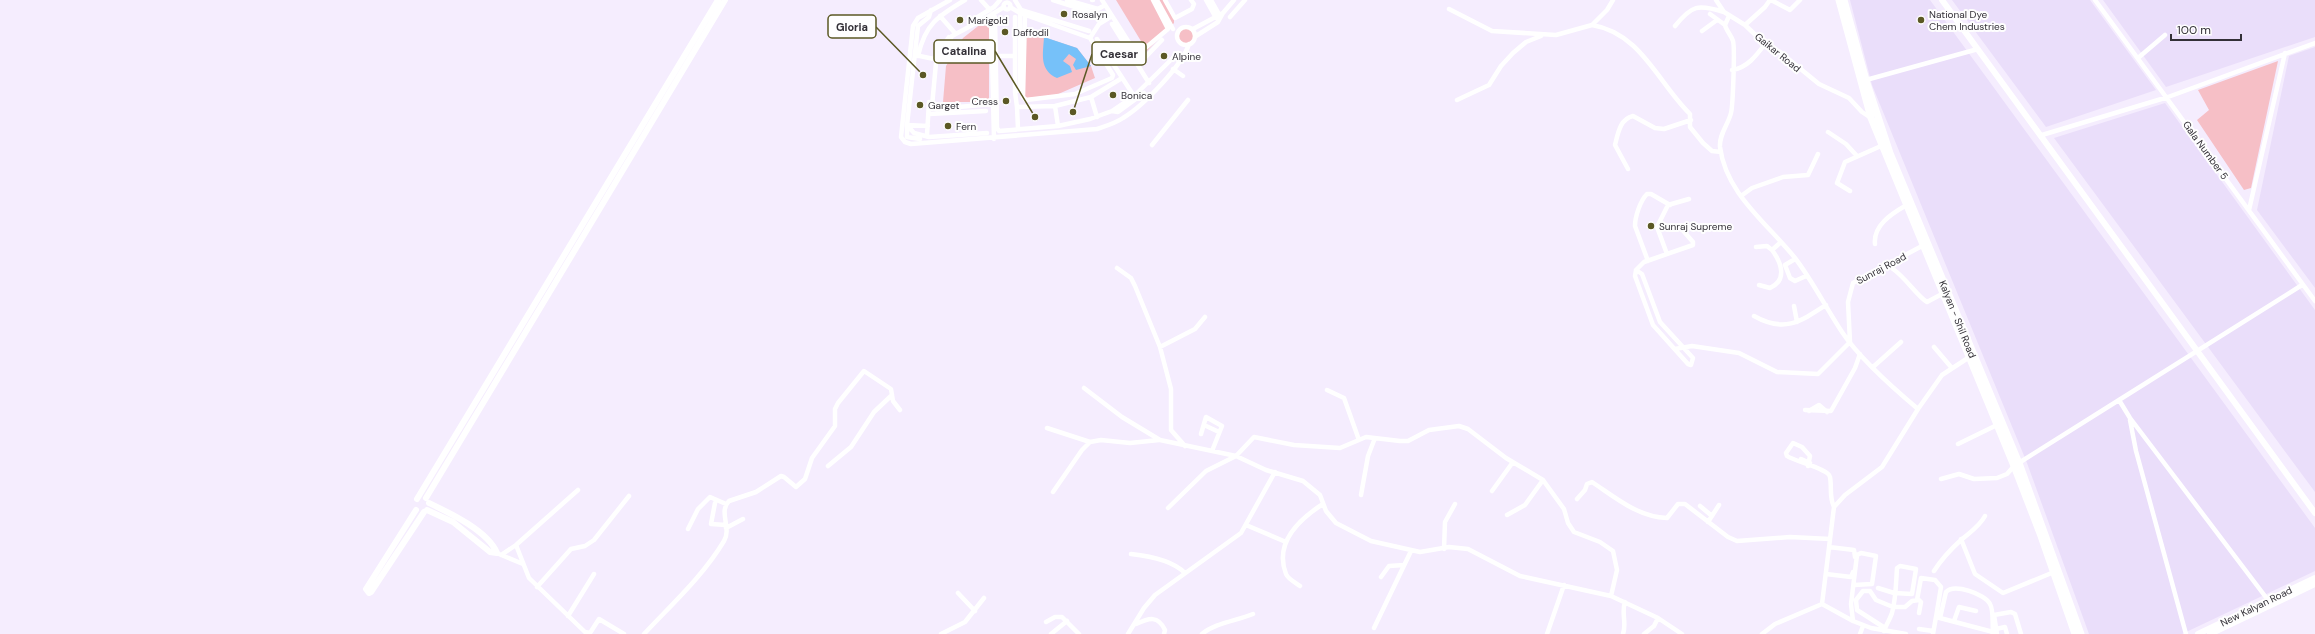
<svg xmlns="http://www.w3.org/2000/svg" width="2315" height="634" viewBox="0 0 2315 634" font-family="'DM Sans',sans-serif">
  <style>
    .built { fill: #eadefa }
    .green { fill: #f6bfc6 }
    .water { fill: #76c1f9 }
    .lines { fill: none; stroke-linecap: round; stroke-linejoin: round }
    .street { stroke: #fff; stroke-width: 4.5 }
    .secondary { stroke: #fff; stroke-width: 6 }
    .primary { stroke: #fff; stroke-width: 7 }
    .poi-dot { fill: #5b5824; stroke: #fefefe; stroke-width: 1.5 }
    .labels { text-anchor: middle; stroke-width: 4; stroke-linejoin: round; paint-order: stroke }
    .poi-label { font-size: 10px; fill: #333037; stroke: #fefefe; text-anchor: start }
    .street-label { font-size: 10px; fill: #333037; stroke: #fefefe }
    .leader { fill: none; stroke: #5b5824; stroke-width: 1.5 }
    .callout-dot { fill: #5b5824; stroke: #fefefe; stroke-width: 1.5 }
    .callout { fill: #fefefe; stroke: #5b5824; stroke-width: 1.5 }
    .callout-label { font-size: 11px; text-anchor: middle; font-weight: bold; fill: #333037 }
  </style>
  <rect width="100%" height="100%" fill="#f5edfe"/>
  <!-- built -->
  <path class="built" d="M 1850,0 L 1930,0 L 2315,528 L 2315,571 L 2182,634 L 2089,634 L 2027,463 L 1872,85 Z
    M 1952,0 L 2090,0 L 2156,90 L 2046,127 Z
    M 2103,0 L 2315,0 L 2315,37 L 2166,87 Z
    M 2315,47 L 2315,288 L 2257,210 L 2289,56 Z
    M 2165,103 L 2315,310 L 2315,492 L 2054,138 Z"/>
  <!-- green -->
  <path class="green" d="M 1116,0 L 1163,0 L 1174,19 L 1174,23 L 1147,51 Z
    M 982,23 L 987,23 L 989,27 L 989,101 L 986,102 L 943,102 L 946,66 L 963,38 Z
    M1178 36a8 8 0 1 1 16 0a8 8 0 1 1-16 0Z
    M 1025,31 L 1077,48 L 1091,66 L 1095,78 L 1056,95 L 1027,98 L 1025,96 Z
    M 2278,61 L 2251,188 L 2244,190 L 2197,120 L 2209,110 L 2198,90 Z"/>
  <!-- water -->
  <path class="water" d="M 1044,37 L 1077,48 L 1091,66 L 1076,70 L 1073,65 L 1076,59 L 1069,54 L 1063,61 L 1070,66 L 1072,72 L 1057,78 C 1039,70 1043,54 1044,37 Z"/>
  <g class="lines">
    <!-- street -->
    <path class="street" d="M 950,0 L 918,18 L 913,26 L 901,137 L 905,142 L 911,144 L 1097,129 C 1106,126 1116,123 1123,118 C 1143,106 1182,66 1189,44
      M 981,0 L 990,10
      M 1015,0 L 1021,10 L 1089,31
      M 1053,0 L 1094,13
      M 1067,0 L 1098,9 L 1105,5
      M 1092,0 L 1093,0
      M 1102,0 L 1137,55 L 1168,29 L 1153,0
      M 1157,0 L 1173,29
      M 1165,0 L 1175,18 L 1192,9 L 1194,4 L 1191,0
      M 1206,0 L 1216,18
      M 1211,0 L 1220,16
      M 1716,0 L 1724,12 L 1745,25 L 1765,44 L 1780,52 L 1819,84 L 1849,98 L 1862,112 L 1871,118
      M 1771,0 L 1790,10 L 1800,0
      M 2095,0 L 2315,301
      M1003.5 6a3.5 3.5 0 1 1 7 0a3.5 3.5 0 1 1-7 0Z
      M 1010,7 L 1020,13 L 1090,38 L 1099,24 L 1112,16
      M 1449,9 L 1492,31 L 1556,35 L 1592,25 L 1607,10 L 1613,0
      M 931,10 L 929,17 L 918,26 L 907,125 L 914,133 L 929,137 L 987,133
      M 1223,13 L 1234,0
      M 1710,14 L 1725,25
      M 991,15 L 952,36 L 936,63 L 932,106 L 936,109 L 992,104
      M 1025,15 L 1023,97 L 1026,100 L 1075,94 L 1112,78 L 1113,75 L 1090,38
      M 940,16 L 954,32
      M 1729,16 L 1725,25 C 1726,30 1731,35 1733,41 C 1735,47 1733,105 1731,113 C 1728,125 1719,134 1720,147 C 1726,194 1767,223 1795,258 C 1812,280 1826,308 1842,332 C 1860,359 1893,388 1918,409 L 1942,375 L 1971,356
      M 995,17 L 997,128 L 999,131 L 1058,126 L 1090,119 L 1112,111 L 1118,112 L 1144,93
      M 1015,17 L 1015,92 L 1017,107 L 1055,106 L 1091,97 L 1122,78
      M 1230,17 L 1245,0
      M 976,18 L 994,7 L 1000,0
      M 1112,24 L 1149,83
      M 1592,25 C 1641,33 1658,83 1690,114 L 1690,127 L 1703,143 L 1712,151 L 1721,152
      M 1745,25 L 1765,7 L 1770,0
      M 1675,26 C 1692,5 1698,4 1724,12
      M1177 36a9 9 0 1 1 18 0a9 9 0 1 1-18 0Z
      M 1193,29 L 1223,13 L 1218,22 L 1196,36
      M 1702,31 L 1717,20
      M 1097,39 L 1134,96 L 1178,53
      M 915,55 L 934,59 L 949,37
      M 918,56 C 925,24 938,16 965,0
      M 996,56 L 1015,56
      M 2138,58 L 2165,35
      M 1138,65 L 1162,40
      M 1173,69 L 1183,76
      M 1732,70 C 1747,68 1756,56 1765,44
      M 1866,80 L 1978,49
      M 1015,92 L 1020,89 L 1020,13
      M 1091,97 L 1097,117
      M 1457,100 L 1489,85 L 1501,66 L 1513,53 L 1526,42 L 1541,36
      M 1055,106 L 1058,126
      M 1017,107 L 1018,129
      M 1112,111 L 1134,96
      M 929,114 L 986,111
      M 1828,132 L 1846,144 L 1857,156
      M 927,135 L 929,102
      M 2042,135 L 2168,97 L 2315,43
      M 920,139 L 907,137 L 907,125 L 928,126
      M 994,139 L 991,15 L 1004,7
      M 1152,145 L 1188,100
      M 1628,169 L 1615,145 C 1618,133 1620,119 1633,116 L 1655,128 L 1664,129 L 1691,120
      M 1850,191 L 1837,183 L 1845,162 L 1881,146
      M 1741,196 L 1752,188 L 1783,177 L 1808,175 L 1818,154
      M 2249,210 L 2285,53
      M 1875,244 C 1873,226 1891,214 1905,206
      M 1756,247 L 1767,246 L 1772,250
      M 1667,254 L 1657,227 L 1668,205 L 1689,199
      M 1795,259 L 1785,265 L 1790,278 L 1795,281 L 1806,276
      M 1648,261 L 1635,226 C 1635,217 1640,201 1647,194 L 1651,194 L 1670,205
      M 1117,268 L 1131,278 L 1135,286 L 1160,347 L 1171,389 L 1171,430 L 1185,446
      M 1893,269 C 1905,277 1918,297 1927,302 L 1942,294
      M 1636,270 L 1642,274 L 1660,322 L 1693,358 L 1691,365 L 1688,364 L 1653,325 L 1635,276 Z
      M 1636,270 L 1644,262 L 1693,245 L 1693,242 L 1679,226
      M 1759,285 L 1770,288 C 1788,280 1781,262 1772,250 L 1781,242
      M 1794,306 L 1797,322
      M 1754,316 C 1784,333 1800,322 1826,305
      M 1160,347 L 1195,329 L 1205,317
      M 1934,347 L 1951,367
      M 1675,349 L 1692,346 L 1739,353 L 1777,372 L 1818,374 L 1850,342 L 1848,302 L 1853,283 L 1922,246
      M 1873,367 L 1901,342
      M 1084,388 L 1122,417 L 1160,440 L 1236,456 L 1266,470 L 1303,481 L 1320,495 L 1326,511 L 1336,523 L 1371,541 L 1420,552 L 1449,547 L 1468,549 L 1520,576 L 1611,596 L 1658,618 L 1682,634
      M 1327,390 L 1344,398 L 1359,440
      M 1805,410 L 1831,411 L 1855,368 L 1860,354
      M 1809,411 L 1819,405 L 1827,412
      M 2130,420 L 2136,451 L 2186,634
      M 1204,425 L 1219,432
      M 1047,428 L 1090,442
      M 1201,434 L 1206,417 L 1222,426 L 1212,451
      M 1958,444 L 1997,425
      M 1801,459 L 1810,463
      M 828,466 L 851,447 L 874,412 L 892,395
      M 1808,466 L 1810,456 L 1802,447 L 1793,443 L 1786,453 L 1787,456 C 1796,462 1829,469 1830,477 C 1832,488 1829,497 1834,507
      M 1941,479 L 1959,474 L 1974,479 L 1997,478 L 2007,474 L 2014,466 L 2119,400
      M 1492,491 L 1513,462
      M 1053,492 L 1082,450 L 1090,442 L 1101,440 L 1130,443 L 1159,440
      M 1361,495 L 1368,456 L 1375,438
      M 1577,499 L 1585,490 L 1587,484 L 1592,482 C 1616,498 1638,517 1667,518 L 1678,504 L 1685,504 L 1728,537 L 1737,541 L 1790,537 L 1830,539
      M 715,503 L 711,524 L 726,525
      M 1700,506 L 1712,516
      M 1168,508 L 1206,471 L 1236,456 L 1254,437 L 1294,445 L 1340,448 L 1366,437 L 1400,441 L 1408,441 L 1429,430 L 1459,426 L 1468,429 L 1506,458 L 1543,480 L 1564,509 L 1568,523 L 1574,532 L 1600,542 L 1613,551 L 1617,570 L 1611,596
      M 1507,515 L 1525,505 L 1543,480
      M 1708,522 L 1719,505
      M 1246,525 L 1286,542
      M 726,528 L 743,519
      M 688,529 L 698,509 L 710,497 L 726,504
      M 1961,539 L 1975,574 L 2003,593 L 2054,572
      M 516,545 L 529,578 L 585,632 L 590,633 L 599,619 L 624,634
      M 1829,547 L 1854,550 L 1855,557
      M 1444,549 L 1445,522 L 1455,504
      M 499,554 L 523,564
      M 1131,554 C 1150,556 1172,560 1185,573
      M 501,555 L 516,545 L 578,490
      M 1934,571 C 1941,560 1951,549 1961,540 C 1970,532 1979,527 1985,516
      M 1826,574 L 1851,577 L 1853,572
      M 1381,577 L 1389,566 L 1404,565
      M 1854,585 L 1872,584 L 1876,556 L 1861,553 L 1857,555 L 1851,604 L 1853,621 L 1822,604 L 1834,507 L 1845,495 L 1882,467 L 1918,409
      M 1300,586 C 1296,583 1288,579 1286,574 C 1274,543 1298,520 1323,504
      M 537,587 L 571,549 L 585,546 L 594,540 L 629,496
      M 1878,588 L 1894,593 L 1912,594 L 1916,569 L 1900,566 L 1897,568 C 1896,582 1896,599 1892,613 C 1890,619 1886,625 1884,631
      M 958,593 L 975,611
      M 1917,600 L 1921,578 L 1935,580 L 1941,587 L 1936,617 L 1993,632 L 1993,634
      M 2268,600 L 2130,418 L 2119,400 L 2302,285
      M 568,616 L 594,574
      M 1940,618 L 1946,592 C 1954,583 1985,594 1990,604 C 1994,611 1992,623 1993,632
      M 1853,621 L 1871,628 L 1906,634
      M 1954,621 L 1959,607 L 1976,611
      M 1046,622 L 1055,617 L 1062,617 L 1079,634
      M 1136,624 C 1149,618 1158,615 1165,630 L 1164,634
      M 1374,628 L 1411,551
      M 1885,628 L 1857,610 L 1856,600 L 1863,591 L 1870,591 L 1876,600 L 1893,607 L 1905,607 L 1912,601 L 1919,600 L 1921,602 L 1919,613
      M 1919,629 L 1933,631
      M 1996,629 L 2005,627 L 2007,634
      M 644,634 C 672,604 703,576 724,541 C 732,528 718,512 729,501 L 756,492 L 781,476 L 784,477 L 796,487 L 805,479 L 812,458 L 835,426 L 835,409 L 838,403 L 864,371 L 891,389 L 893,401 L 900,410
      M 941,634 L 965,622 L 984,598
      M 1051,634 L 1067,621
      M 1128,634 L 1144,608 L 1155,595 L 1241,533 L 1275,472
      M 1202,634 C 1215,623 1236,621 1253,614
      M 1547,634 L 1564,585
      M 1623,634 C 1627,623 1621,613 1625,602
      M 1644,634 L 1654,626 L 1658,618
      M 1762,634 L 1775,624 L 1822,604
      M 1860,634 L 1863,626
      M 1933,634 L 1936,617
      M 1997,634 L 1994,615 L 2011,612 L 2015,614 L 2021,634"/>
    <!-- secondary -->
    <path class="secondary" d="M 1942,0 L 2315,513
      M 426,498 L 725,0
      M 417,499 L 718,0
      M 429,503 C 450,513 488,531 497,553
      M 416,510 L 366,589 L 369,593 L 371,592 L 424,512
      M 427,510 L 453,522 L 490,552 L 497,553
      M 2198,634 L 2315,578
      M 2210,634 L 2315,584"/>
    <!-- primary -->
    <path class="primary" d="M 1839,0 L 1871,118 L 2014,466 L 2041,536 L 2075,634
      M 1844,0 L 1866,80 L 1890,153 L 2019,463 L 2081,634"/>
  </g>
  <!-- markers -->
  <g class="poi-dot">
    <circle cx="1064" cy="14" r="4"/>
    <circle cx="960" cy="20" r="4"/>
    <circle cx="1921" cy="20" r="4"/>
    <circle cx="1005" cy="32" r="4"/>
    <circle cx="1164" cy="56" r="4"/>
    <circle cx="1113" cy="95" r="4"/>
    <circle cx="1006" cy="101" r="4"/>
    <circle cx="920" cy="105" r="4"/>
    <circle cx="948" cy="126" r="4"/>
    <circle cx="1651" cy="226" r="4"/>
  </g>
  <g class="labels">
    <!-- poi labels -->
    <g class="poi-label">
      <text x="1072" y="18">Rosalyn</text>
      <text x="1929" y="18">National Dye<tspan x="1929" dy="12">Chem Industries</tspan></text>
      <text x="968" y="24">Marigold</text>
      <text x="1013" y="36">Daffodil</text>
      <text x="1172" y="60">Alpine</text>
      <text x="1121" y="99">Bonica</text>
      <text x="998" y="105" text-anchor="end">Cress</text>
      <text x="928" y="109">Garget</text>
      <text x="956" y="130">Fern</text>
      <text x="1659" y="230">Sunraj Supreme</text>
    </g>
    <!-- street labels -->
    <g class="street-label">
      <text transform="translate(1778 52) rotate(39)" y="4">Gaikar Road</text>
      <text transform="translate(2206 150) rotate(54)" y="4">Gala Number 5</text>
      <text transform="translate(1881 268) rotate(-28)" y="4">Sunraj Road</text>
      <text transform="translate(1958 319) rotate(68)" y="4">Kalyan - Shil Road</text>
      <text transform="translate(2256 606) rotate(-26)" y="4">New Kalyan Road</text>
    </g>
  </g>
  <!-- callouts -->
  <path class="leader" d="M923 75L876 27M1035 117L995 51M1073 112L1092 54"/>
  <g class="callout-dot">
    <circle cx="923" cy="75" r="4"/>
    <circle cx="1035" cy="117" r="4"/>
    <circle cx="1073" cy="112" r="4"/>
  </g>
  <g class="callout">
    <rect x="828" y="15" width="48" height="23" rx="4"/>
    <rect x="934" y="40" width="61" height="23" rx="4"/>
    <rect x="1092" y="42" width="54" height="23" rx="4"/>
  </g>
  <g class="callout-label">
    <text x="852" y="31">Gloria</text>
    <text x="964" y="55">Catalina</text>
    <text x="1119" y="58">Caesar</text>
  </g>
  <!-- scale -->
  <path d="M2171 34v6h70v-6" fill="none" stroke="#333037" stroke-width="2"/>
  <text x="2177" y="34" font-size="12" fill="#333037" stroke="#fefefe" stroke-width="3" paint-order="stroke">100 m</text>
</svg>
